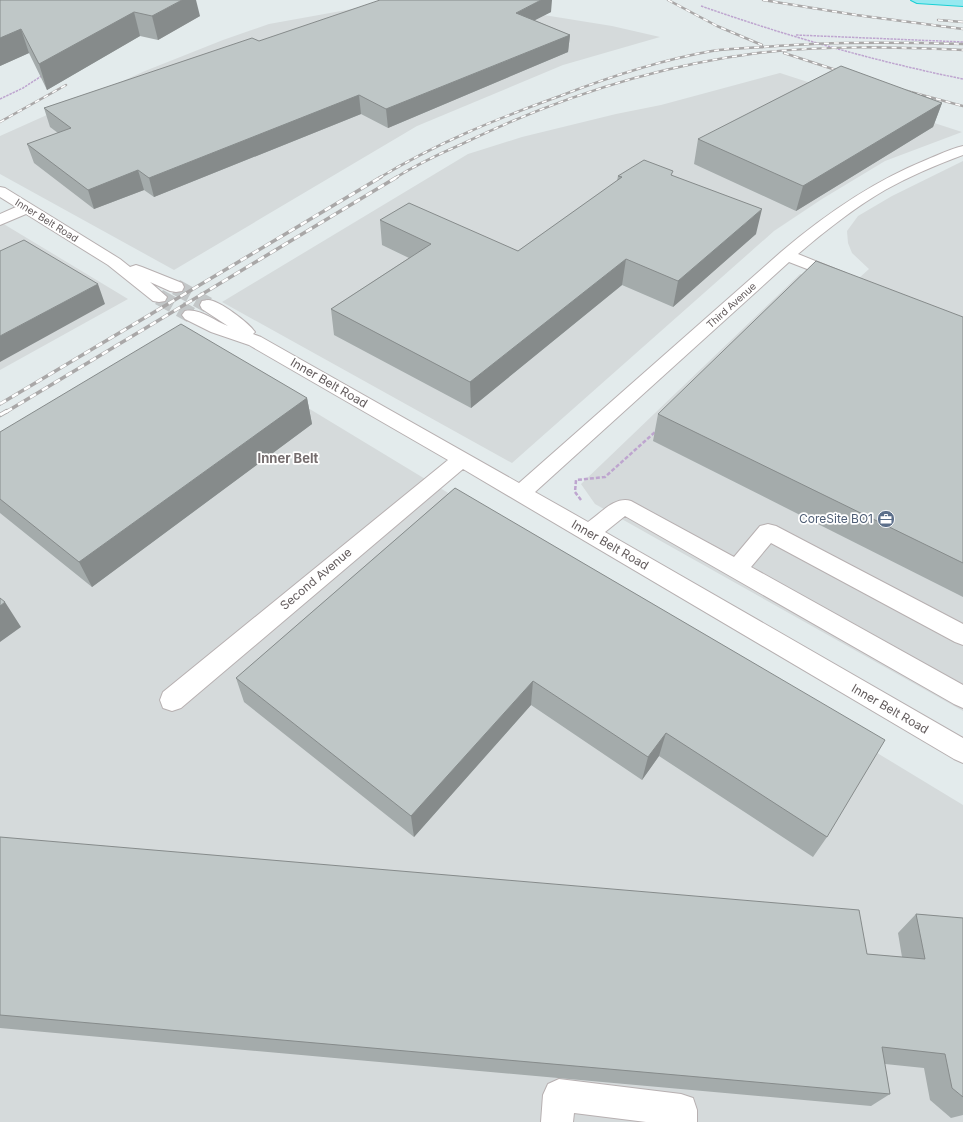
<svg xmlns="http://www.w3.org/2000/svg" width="963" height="1122" viewBox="0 0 963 1122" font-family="Inter,sans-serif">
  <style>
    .industrial { fill: #d5dadb }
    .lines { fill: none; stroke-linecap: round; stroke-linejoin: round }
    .minor-tunnel { stroke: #c3c7c8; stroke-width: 16; stroke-dasharray: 16 8; stroke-linecap: butt }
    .minor-casing { stroke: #b7b0b1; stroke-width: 2 }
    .highway-casing { stroke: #1ad0d5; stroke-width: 2 }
    .path-far1 { stroke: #bea5cf; stroke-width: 1.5; stroke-dasharray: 2.5 1; stroke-linecap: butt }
    .path { stroke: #bea5cf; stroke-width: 2.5; stroke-dasharray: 4 2; stroke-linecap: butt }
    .minor { fill: #fff; fill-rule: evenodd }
    .highway { fill: #96e9f0; fill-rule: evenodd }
    .rail-far2-casing { stroke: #a9a7a7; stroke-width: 2.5 }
    .rail-far1-casing { stroke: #a9a7a7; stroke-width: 3.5 }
    .rail-casing { stroke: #a9a7a7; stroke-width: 4.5 }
    .rail-far2 { stroke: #fff; stroke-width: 1.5; stroke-dasharray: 5; stroke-linecap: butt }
    .rail-far1 { stroke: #fff; stroke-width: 2.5; stroke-dasharray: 7; stroke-linecap: butt }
    .rail { stroke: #fff; stroke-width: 3; stroke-dasharray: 9; stroke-linecap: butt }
    .wall { fill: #a4abab }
    .shaded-wall { fill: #868b8b }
    .building { fill: #bfc7c7; stroke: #868b8b }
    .labels { text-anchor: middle; stroke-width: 3.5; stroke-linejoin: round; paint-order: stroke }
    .far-street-label { font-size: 10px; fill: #625b5c; stroke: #fff }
    .street-label { font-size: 12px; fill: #625b5c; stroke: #fff }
    .service-label { font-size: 12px; fill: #4e5e75; stroke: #fff; text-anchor: end }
    .neighbourhood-label { font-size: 13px; font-weight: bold; fill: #746c6d; stroke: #fff }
  </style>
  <rect width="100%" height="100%" fill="#e3ebec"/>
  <!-- industrial -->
  <path class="industrial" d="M 402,0 L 501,8 L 612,26 L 660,37 L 563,65 L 417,126 L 174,270 L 0,174 L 0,136 L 145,71 L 223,40 L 269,24 Z
    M 780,73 L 962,132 L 885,161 L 822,199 L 774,231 L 512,463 L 222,302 L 468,154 L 522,137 L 616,114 L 661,105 Z
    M 963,161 L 963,333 L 848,288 L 869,269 L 852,253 L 848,243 L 847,231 L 858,216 L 892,196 Z
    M 2,223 L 128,299 L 0,370 L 0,224 Z
    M 800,274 L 963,339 L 963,711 L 595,504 L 581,484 Z
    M 186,334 L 963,805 L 963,1122 L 0,1122 L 0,445 Z"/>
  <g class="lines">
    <!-- minor-tunnel -->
    <path class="minor-tunnel" d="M 176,287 L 208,305
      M 159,297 L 191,315"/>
    <defs>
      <path id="minor" d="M 963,146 L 963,155 C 936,165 910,176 885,190 C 854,208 825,231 798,254 L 845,273 L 847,276 L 845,279 L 839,281 L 833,279 L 789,262 L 535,492 L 588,522 C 601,513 615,496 631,501 L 734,557 L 760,526 L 768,524 L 776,526 L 963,624 L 963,645 L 955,642 L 771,543 L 751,567 L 963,685 L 963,708 L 954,704 L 625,516 L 605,532 L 963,738 L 963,763 L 954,759 L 463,469 L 181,708 L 172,711 L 163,708 L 160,700 L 163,692 L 448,460 L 249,345 L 211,332 L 185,319 L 182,315 L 185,311 C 200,308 214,321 228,326 L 202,309 L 200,305 L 202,301 C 202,301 208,300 208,300 C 219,300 249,323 255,332 L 253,334 L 261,337 L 519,483 L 781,252 C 826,214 872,182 926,160 C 938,155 950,149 963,146 Z
        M 0,187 L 5,188 L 120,259 L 130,267 L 136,265 L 142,267 L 182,283 L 184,287 L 182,291 L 176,292 L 170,291 L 150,282 L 167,297 L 165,301 L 159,302 L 153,301 L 108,265 L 26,214 L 0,225 L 0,214 L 16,207 L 0,197 Z
        M 559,1079 L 681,1094 L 693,1098 L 697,1110 L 697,1122 L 646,1122 L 574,1113 L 573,1122 L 541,1122 L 543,1095 L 548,1084 Z"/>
      <path id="highway" d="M 911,0 L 963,0 L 963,6 L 917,3 Z"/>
    </defs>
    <!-- minor casing -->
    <use href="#minor" class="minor-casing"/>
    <!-- highway casing -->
    <use href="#highway" class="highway-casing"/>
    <!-- path-far1 -->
    <path class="path-far1" d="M 701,6 C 787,36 874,61 963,79
      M 796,35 L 963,42
      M 0,99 L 23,88 L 43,75"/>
    <!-- path -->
    <path class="path" d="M 581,500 L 575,492 L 576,480 L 605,477 L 655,432"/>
    <!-- minor -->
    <use href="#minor" class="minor"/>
    <!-- highway -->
    <use href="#highway" class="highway"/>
    <defs>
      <path id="rail-far2" d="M 668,0 L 717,26 L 762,45
        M 763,0 L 856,15 L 963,29
        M 938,20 L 963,22
        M 784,53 L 845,73
        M 907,91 L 963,106
        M 0,122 L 66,85
        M 379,178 C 437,143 496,119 560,96 C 609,77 660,60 712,51 C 729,48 747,48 764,47 C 830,41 897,42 963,44
        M 395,178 C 416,165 439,154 462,144 C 555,99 655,66 758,53 C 826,45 895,47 963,50"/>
      <path id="rail-far1" d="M 0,404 L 381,177
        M 6,412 L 397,177"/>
      <path id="rail" d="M 0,415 L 7,411"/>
    </defs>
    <!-- rail-far2 casing -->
    <use href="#rail-far2" class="rail-far2-casing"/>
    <!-- rail-far1 casing -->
    <use href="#rail-far1" class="rail-far1-casing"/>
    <!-- rail casing -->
    <use href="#rail" class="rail-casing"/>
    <!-- rail-far2 -->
    <use href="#rail-far2" class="rail-far2"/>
    <!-- rail-far1 -->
    <use href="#rail-far1" class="rail-far1"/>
    <!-- rail -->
    <use href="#rail" class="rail"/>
  </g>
  <!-- wall -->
  <path class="wall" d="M 0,0 L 200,16 L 158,40 L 140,36 L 47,90 L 29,53 L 0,66 Z
    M 551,12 L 534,20 L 570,35 L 568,52 L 388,128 L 361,114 L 154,197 L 144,190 L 94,209 L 34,163 L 27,144 L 58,133 L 50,127 L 44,108 L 259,41 Z
    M 942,103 L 933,127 L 796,211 L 694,164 L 698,139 Z
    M 618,176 L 672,176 L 756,234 L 673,307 L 622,285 L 471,408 L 334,335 L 331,309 L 409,258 L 382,245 L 380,220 L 518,251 L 617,181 Z
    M 963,317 L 963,597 L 653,441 L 658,414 Z
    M 307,398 L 312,424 L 92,587 L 0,513 L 0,432 Z
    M 455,488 L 827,837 L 813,857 L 659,756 L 642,780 L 531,705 L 414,837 L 244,702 L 236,678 Z
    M 0,837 L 867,954 L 902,957 L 898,933 L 916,914 L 963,918 L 963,1115 L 951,1118 L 930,1100 L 924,1068 L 885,1064 L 890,1094 L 871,1106 L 0,1028 Z"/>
  <!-- shaded-wall -->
  <path class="shaded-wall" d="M 182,0 L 196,0 L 200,16 L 158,40 L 152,16 Z
    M 541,0 L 552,0 L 551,12 L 516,30 L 516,13 Z
    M 134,12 L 140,36 L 47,90 L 39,64 Z
    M 21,29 L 29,53 L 0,66 L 0,38 Z
    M 570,35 L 568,52 L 388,128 L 386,109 Z
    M 359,95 L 361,114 L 154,197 L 149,178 Z
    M 942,103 L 933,127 L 796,211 L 803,186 Z
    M 138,170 L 144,190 L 94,209 L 88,190 Z
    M 762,209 L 756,234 L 673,307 L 678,281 Z
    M 626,259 L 622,285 L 471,408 L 470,382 Z
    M 98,284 L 105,304 L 0,362 L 0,336 Z
    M 307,398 L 312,424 L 92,587 L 79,562 Z
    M 5,602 L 21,627 L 0,642 L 0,606 Z
    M 533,681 L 531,705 L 414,837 L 411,816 Z
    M 666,733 L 659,756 L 642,780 L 648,757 Z"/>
  <!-- building -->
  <path class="building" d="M 0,0 L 182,0 L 152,16 L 134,12 L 39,64 L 21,29 L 0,38 Z
    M 380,0 L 541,0 L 516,13 L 570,35 L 386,109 L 359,95 L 149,178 L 138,170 L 88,190 L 27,144 L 71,128 L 44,108 L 252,38 L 259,41 Z
    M 841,66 L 942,103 L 803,186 L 698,139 Z
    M 644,160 L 673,171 L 671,175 L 762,209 L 678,281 L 626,259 L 470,382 L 331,309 L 431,244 L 380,220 L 409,203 L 518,251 L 622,177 L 618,176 Z
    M 24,240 L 98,284 L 0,336 L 0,251 Z
    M 816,261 L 963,317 L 963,563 L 658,414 Z
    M 181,324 L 307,398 L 79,562 L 0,499 L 0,432 Z
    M 455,488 L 885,740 L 827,837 L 666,733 L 648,757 L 533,681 L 411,816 L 236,678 Z
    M 0,598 L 5,602 L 0,606 Z
    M 0,837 L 859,910 L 867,954 L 925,959 L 916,914 L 963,918 L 963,1097 L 952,1088 L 945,1054 L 882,1047 L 890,1094 L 0,1015 Z"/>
  <!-- icons -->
  <defs>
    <symbol id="office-disc" viewBox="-11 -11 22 22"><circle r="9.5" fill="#5c6f8a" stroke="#fff"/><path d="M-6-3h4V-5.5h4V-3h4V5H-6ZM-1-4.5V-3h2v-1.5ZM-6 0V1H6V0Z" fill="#fff"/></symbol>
  </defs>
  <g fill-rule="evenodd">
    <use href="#office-disc" x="876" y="509" width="20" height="20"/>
  </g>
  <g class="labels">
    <!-- far-street labels -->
    <g class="far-street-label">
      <text transform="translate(47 220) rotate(32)" y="4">Inner Belt Road</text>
      <text transform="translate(731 305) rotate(-42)" y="4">Third Avenue</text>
    </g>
    <!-- street labels -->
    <g class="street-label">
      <text transform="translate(329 383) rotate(30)" y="4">Inner Belt Road</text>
      <text transform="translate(610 545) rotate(30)" y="4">Inner Belt Road</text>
      <text transform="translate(316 579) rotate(-40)" y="4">Second Avenue</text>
      <text transform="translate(890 709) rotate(30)" y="4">Inner Belt Road</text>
    </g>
    <!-- service labels -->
    <g class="service-label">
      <text x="873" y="523">CoreSite BO1</text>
    </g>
    <!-- neighbourhood labels -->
    <g class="neighbourhood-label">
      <text x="288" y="463">Inner Belt</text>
    </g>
  </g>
</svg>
